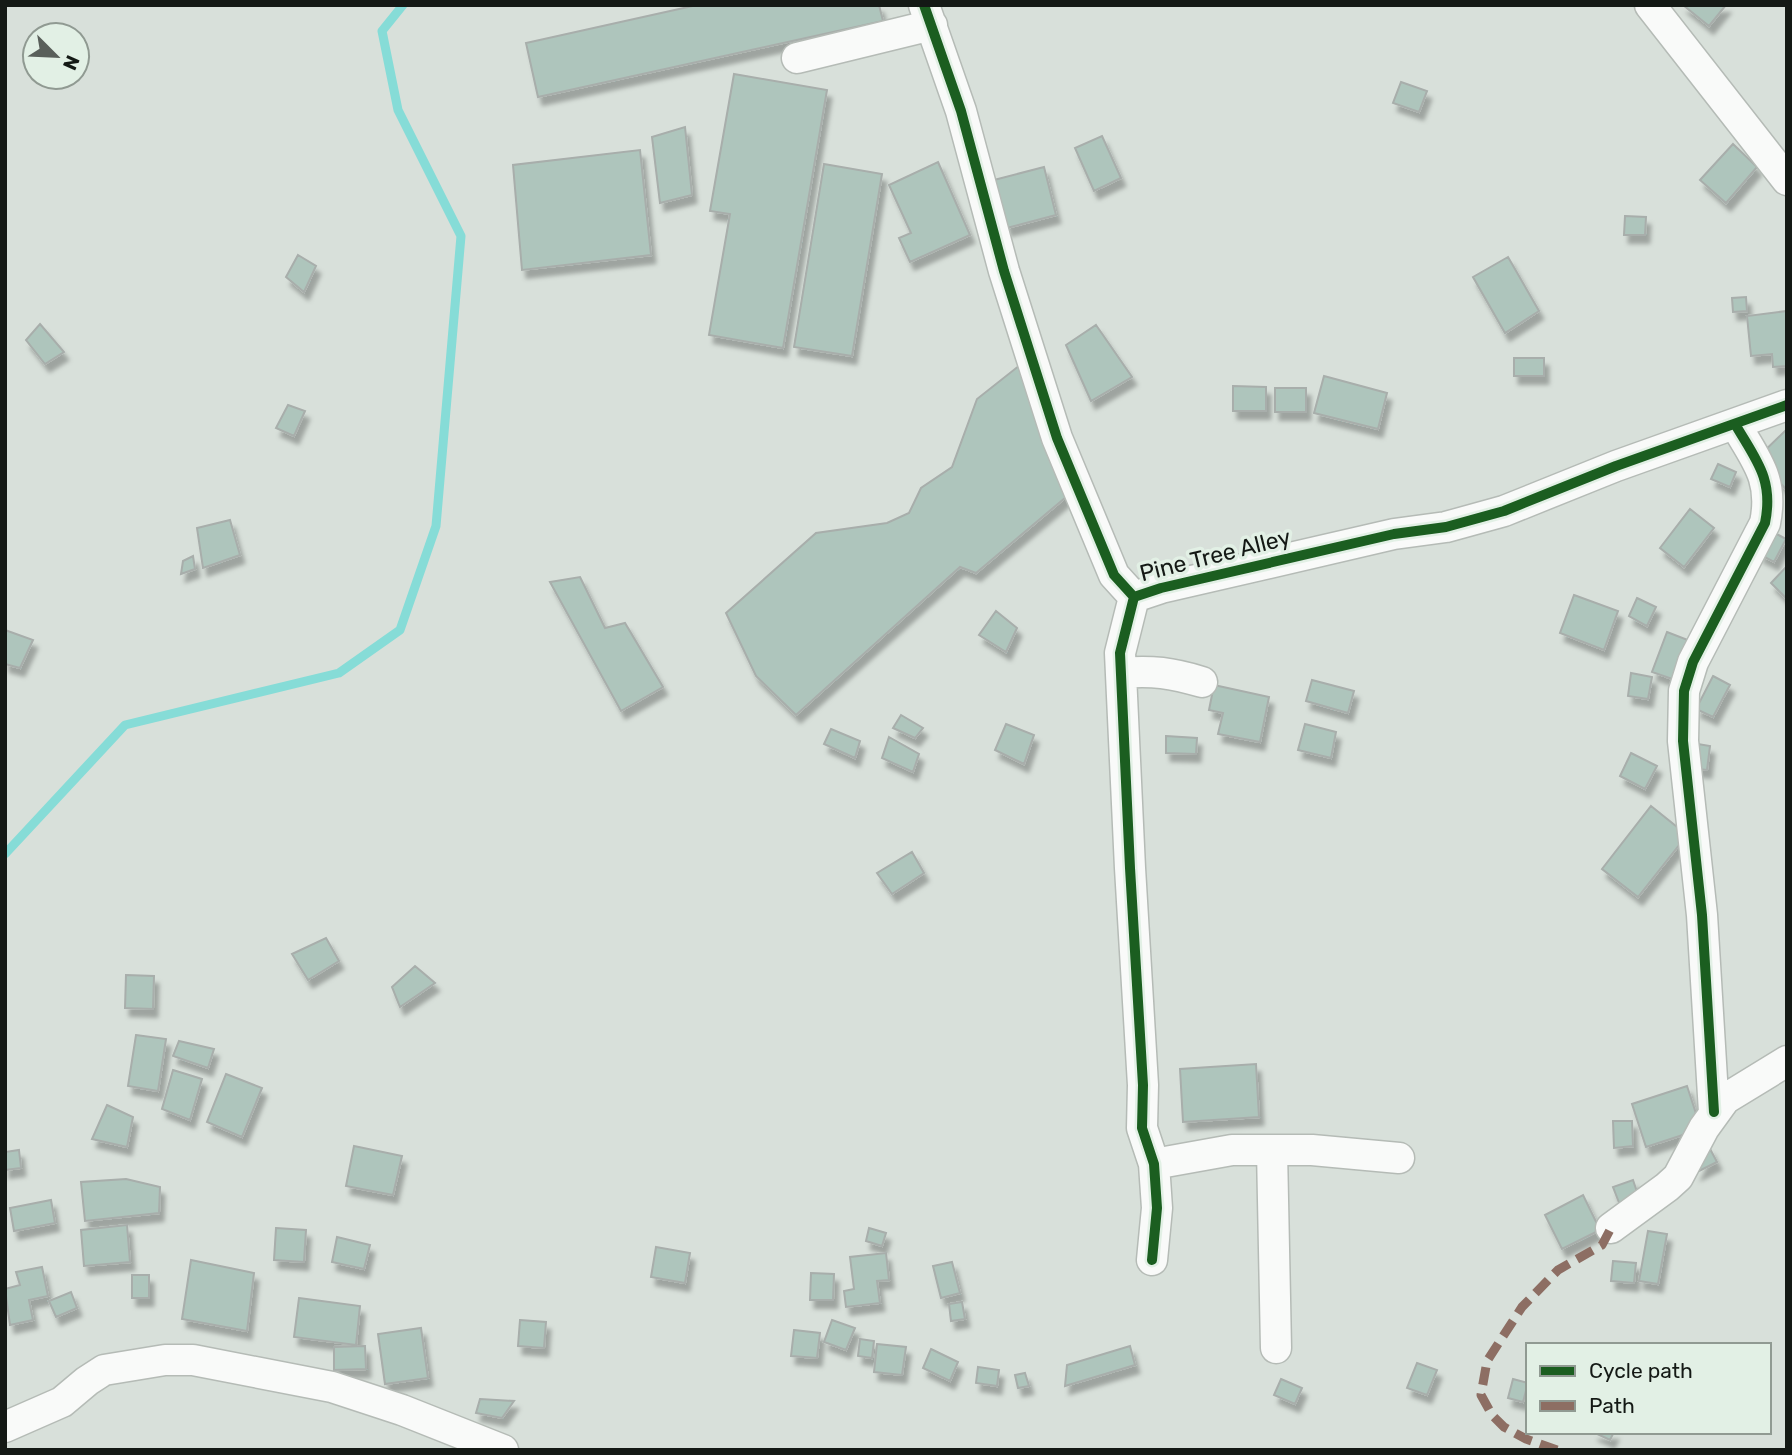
<svg xmlns="http://www.w3.org/2000/svg" width="1792" height="1455" viewBox="0 0 1792 1455" font-family="Rubik,sans-serif">
  <style>
    .lines { fill: none; stroke-linecap: round; stroke-linejoin: round }
    .stream { stroke: #86dcd7; stroke-width: 9 }
    .building { fill: #aec5bc; stroke: #a8aeab; stroke-width: 2; filter: url(#shadow) }
    .minor-casing { stroke: #b5bbb6; stroke-width: 33 }
    .minor { stroke: #f9faf9; stroke-width: 30 }
    .quiet { stroke: #8d6e63; stroke-width: 9; stroke-dasharray: 18 9; stroke-linecap: butt }
    .cycleway-casing { stroke: #e2f0e5; stroke-width: 15 }
    .cycleway { stroke: #1b5e20; stroke-width: 10 }
    .labels { text-anchor: middle; stroke-width: 7; stroke-linejoin: round; paint-order: stroke }
    .street-label { font-size: 23px; fill: #141915; stroke: #e2f0e5 }
  </style>
  <defs>
    <filter id="shadow"><feDropShadow dx="4.5" dy="8" stdDeviation="2" flood-color="#0004"/></filter>
  </defs>
  <rect width="100%" height="100%" fill="#d8e0da"/>
  <g class="lines">
    <!-- stream -->
    <path class="stream" d="M 5,854 L 125,725 L 339,673 L 400,630 L 436,526 L 461,236 L 398,110 L 382,31 L 403,5"/>
  </g>
  <!-- building -->
  <path class="building" d="M 697,5 L 879,5 L 883,21 L 538,97 L 526,43 Z
    M 1683,5 L 1726,5 L 1709,26 Z
    M 734,74 L 827,90 L 783,348 L 709,335 L 730,214 L 710,211 Z
    M 1401,82 L 1427,91 L 1419,112 L 1393,103 Z
    M 685,127 L 692,195 L 660,203 L 652,137 Z
    M 1102,136 L 1121,178 L 1094,191 L 1075,148 Z
    M 1733,144 L 1757,167 L 1726,203 L 1700,180 Z
    M 640,150 L 651,255 L 522,270 L 513,165 Z
    M 938,162 L 970,235 L 910,262 L 899,238 L 911,233 L 889,185 Z
    M 824,164 L 882,174 L 852,356 L 794,347 Z
    M 1044,167 L 1056,215 L 1007,228 L 994,180 Z
    M 1625,216 L 1646,217 L 1645,235 L 1624,235 Z
    M 298,255 L 316,266 L 304,292 L 286,277 Z
    M 1508,257 L 1539,311 L 1505,333 L 1473,277 Z
    M 1746,297 L 1747,311 L 1733,312 L 1732,298 Z
    M 1787,311 L 1787,366 L 1773,367 L 1772,354 L 1751,356 L 1747,316 Z
    M 40,324 L 64,352 L 45,364 L 26,340 Z
    M 1096,325 L 1132,377 L 1091,401 L 1066,345 Z
    M 1514,358 L 1544,358 L 1544,376 L 1514,376 Z
    M 1020,365 L 1072,492 L 976,573 L 960,567 L 796,715 L 756,676 L 726,613 L 816,533 L 887,523 L 909,513 L 921,488 L 952,467 L 977,399 Z
    M 1324,376 L 1387,393 L 1378,429 L 1314,413 Z
    M 1233,386 L 1266,387 L 1266,411 L 1233,411 Z
    M 1275,388 L 1306,388 L 1306,412 L 1275,412 Z
    M 288,405 L 305,411 L 294,436 L 276,428 Z
    M 1787,429 L 1787,490 L 1756,459 Z
    M 1718,464 L 1736,472 L 1730,487 L 1711,479 Z
    M 1690,509 L 1714,528 L 1684,567 L 1660,548 Z
    M 230,520 L 240,555 L 203,568 L 197,528 Z
    M 1771,531 L 1786,539 L 1774,562 L 1759,554 Z
    M 193,556 L 195,569 L 181,574 L 183,561 Z
    M 1787,566 L 1787,599 L 1771,583 Z
    M 580,577 L 605,628 L 625,623 L 663,687 L 621,711 L 550,582 Z
    M 1574,595 L 1618,611 L 1604,650 L 1560,633 Z
    M 1637,598 L 1656,607 L 1647,626 L 1629,616 Z
    M 996,611 L 1017,628 L 1006,652 L 979,635 Z
    M 5,630 L 33,640 L 20,668 L 5,664 Z
    M 1667,632 L 1693,642 L 1678,681 L 1652,672 Z
    M 1631,673 L 1652,677 L 1648,699 L 1628,696 Z
    M 1713,676 L 1730,685 L 1713,717 L 1696,709 Z
    M 1312,680 L 1354,691 L 1348,713 L 1306,701 Z
    M 1214,685 L 1269,697 L 1260,742 L 1218,734 L 1223,713 L 1209,710 Z
    M 901,715 L 923,728 L 915,738 L 893,728 Z
    M 1006,724 L 1034,735 L 1024,764 L 995,750 Z
    M 1305,724 L 1336,732 L 1331,758 L 1298,750 Z
    M 831,729 L 860,741 L 855,758 L 824,744 Z
    M 1166,736 L 1197,738 L 1196,754 L 1166,753 Z
    M 889,737 L 919,754 L 913,772 L 882,758 Z
    M 1692,743 L 1710,746 L 1707,770 L 1689,768 Z
    M 1631,753 L 1657,766 L 1645,789 L 1620,776 Z
    M 1651,806 L 1687,835 L 1638,897 L 1602,869 Z
    M 912,852 L 924,873 L 892,894 L 877,873 Z
    M 326,938 L 339,961 L 308,980 L 292,954 Z
    M 415,966 L 435,983 L 400,1007 L 392,987 Z
    M 126,975 L 154,976 L 153,1009 L 125,1008 Z
    M 136,1035 L 166,1039 L 158,1091 L 128,1086 Z
    M 179,1041 L 214,1049 L 208,1068 L 173,1056 Z
    M 1256,1064 L 1259,1117 L 1183,1122 L 1180,1069 Z
    M 173,1070 L 202,1079 L 190,1120 L 162,1109 Z
    M 226,1074 L 262,1088 L 242,1137 L 207,1122 Z
    M 1687,1086 L 1701,1129 L 1646,1147 L 1632,1104 Z
    M 107,1105 L 133,1117 L 127,1147 L 92,1139 Z
    M 1613,1121 L 1632,1121 L 1633,1146 L 1614,1148 Z
    M 354,1146 L 402,1156 L 393,1195 L 346,1186 Z
    M 1709,1147 L 1717,1162 L 1697,1172 Z
    M 19,1150 L 21,1168 L 5,1170 L 5,1152 Z
    M 126,1179 L 160,1187 L 159,1213 L 85,1221 L 81,1182 Z
    M 1633,1180 L 1639,1198 L 1620,1205 L 1613,1187 Z
    M 1583,1195 L 1600,1230 L 1562,1249 L 1545,1215 Z
    M 51,1200 L 55,1223 L 14,1231 L 10,1208 Z
    M 127,1225 L 130,1262 L 84,1266 L 81,1230 Z
    M 276,1228 L 306,1230 L 304,1262 L 274,1260 Z
    M 869,1228 L 886,1233 L 882,1246 L 866,1241 Z
    M 1648,1231 L 1667,1234 L 1658,1284 L 1639,1281 Z
    M 337,1237 L 370,1245 L 364,1269 L 332,1262 Z
    M 656,1247 L 690,1253 L 685,1283 L 651,1277 Z
    M 886,1253 L 889,1280 L 877,1281 L 880,1303 L 846,1307 L 844,1291 L 854,1289 L 850,1257 Z
    M 191,1260 L 254,1273 L 247,1331 L 182,1319 Z
    M 1613,1261 L 1636,1263 L 1634,1283 L 1611,1281 Z
    M 952,1262 L 960,1293 L 941,1298 L 933,1266 Z
    M 42,1267 L 48,1296 L 29,1300 L 33,1320 L 10,1325 L 5,1289 L 20,1285 L 16,1272 Z
    M 811,1273 L 834,1274 L 833,1300 L 810,1300 Z
    M 132,1275 L 149,1275 L 149,1298 L 132,1298 Z
    M 71,1292 L 77,1308 L 56,1317 L 49,1301 Z
    M 299,1298 L 360,1306 L 356,1345 L 294,1337 Z
    M 962,1302 L 965,1319 L 951,1321 L 949,1304 Z
    M 520,1320 L 546,1322 L 544,1348 L 518,1346 Z
    M 832,1320 L 855,1328 L 846,1350 L 824,1342 Z
    M 421,1328 L 428,1378 L 385,1384 L 378,1334 Z
    M 794,1330 L 820,1333 L 817,1358 L 791,1356 Z
    M 860,1339 L 874,1341 L 872,1358 L 858,1356 Z
    M 877,1344 L 906,1347 L 902,1375 L 874,1372 Z
    M 365,1346 L 366,1369 L 334,1370 L 334,1347 Z
    M 1130,1346 L 1135,1365 L 1065,1386 L 1067,1365 Z
    M 931,1349 L 958,1362 L 950,1381 L 923,1368 Z
    M 1417,1363 L 1437,1370 L 1427,1395 L 1407,1388 Z
    M 978,1367 L 999,1370 L 997,1386 L 976,1383 Z
    M 1025,1373 L 1029,1386 L 1018,1388 L 1015,1375 Z
    M 1281,1379 L 1302,1388 L 1295,1404 L 1274,1395 Z
    M 1513,1379 L 1528,1383 L 1523,1402 L 1508,1398 Z
    M 480,1399 L 514,1401 L 502,1418 L 476,1413 Z
    M 1593,1432 L 1614,1432 L 1610,1440 Z"/>
  <g class="lines">
    <defs>
      <path id="minor" d="M 924,5 L 961,111 L 1004,271 L 1057,438 L 1114,575 L 1134,597 L 1161,588 L 1394,534 L 1446,527 L 1504,511 L 1616,466 L 1787,405
        M 1650,5 L 1787,180
        M 797,58 L 932,25
        M 1134,597 L 1120,653 L 1130,868 L 1143,1085 L 1142,1128 L 1154,1164 L 1157,1208 L 1152,1260
        M 1121,673 C 1152,670 1172,673 1202,682
        M 1714,1112 L 1702,915 L 1683,741 L 1684,691 L 1693,662 L 1765,523 C 1774,479 1756,460 1735,424
        M 1272,1150 L 1276,1348
        M 1154,1164 L 1232,1150 L 1312,1150 L 1399,1158
        M 1611,1228 L 1667,1187 L 1678,1177 L 1704,1128 L 1725,1099 L 1787,1061
        M 5,1427 L 62,1402 L 87,1381 L 104,1370 L 165,1360 L 193,1360 L 332,1387 L 402,1410 L 503,1450"/>
    </defs>
    <!-- minor casing -->
    <use href="#minor" class="minor-casing"/>
    <!-- minor -->
    <use href="#minor" class="minor"/>
    <!-- quiet -->
    <path class="quiet" d="M 1557,1450 L 1526,1439 L 1504,1427 L 1492,1415 L 1481,1395 L 1487,1361 L 1522,1307 L 1558,1270 L 1602,1245 L 1611,1228"/>
    <defs>
      <path id="cycleway" d="M 924,5 L 961,111 L 1004,271 L 1057,438 L 1114,575 L 1134,597 L 1161,588 L 1394,534 L 1446,527 L 1504,511 L 1616,466 L 1787,405
        M 1134,597 L 1120,653 L 1130,868 L 1143,1085 L 1142,1128 L 1154,1164 L 1157,1208 L 1152,1260
        M 1714,1112 L 1702,915 L 1683,741 L 1684,691 L 1693,662 L 1765,523 C 1774,479 1756,460 1735,424"/>
    </defs>
    <!-- cycleway casing -->
    <use href="#cycleway" class="cycleway-casing"/>
    <!-- cycleway -->
    <use href="#cycleway" class="cycleway"/>
  </g>
  <g class="labels">
    <!-- street labels -->
    <g class="street-label">
      <text transform="translate(1215 555) rotate(-14)" y="8">Pine Tree Alley</text>
    </g>
  </g>
  <!-- border -->
  <rect width="1792" height="1455" fill="none" stroke="#141915" stroke-width="14"/>
  <!-- legend -->
  <rect x="1526" y="1343" width="245" height="91" fill="#e2f0e5" stroke="#909a92" stroke-width="2"/>
  <rect x="1540" y="1366" width="35" height="10" fill="#1b5e20" stroke="#909a92" stroke-width="2"/>
  <text x="1589" y="1378" font-size="21" fill="#141915">Cycle path</text>
  <rect x="1540" y="1401" width="35" height="10" fill="#8d6e63" stroke="#909a92" stroke-width="2"/>
  <text x="1589" y="1413" font-size="21" fill="#141915">Path</text>
  <!-- north arrow -->
  <g transform="translate(56 56) rotate(114)"><circle r="33" fill="#e2f0e5" stroke="#909a92" stroke-width="2"/>
  <path d="M0-5L12 26L0 18L-12 26Z" fill="#595f5a"/>
  <text y="-10" font-size="19" font-weight="bold" text-anchor="middle" fill="#141915">N</text>
  </g>
</svg>
